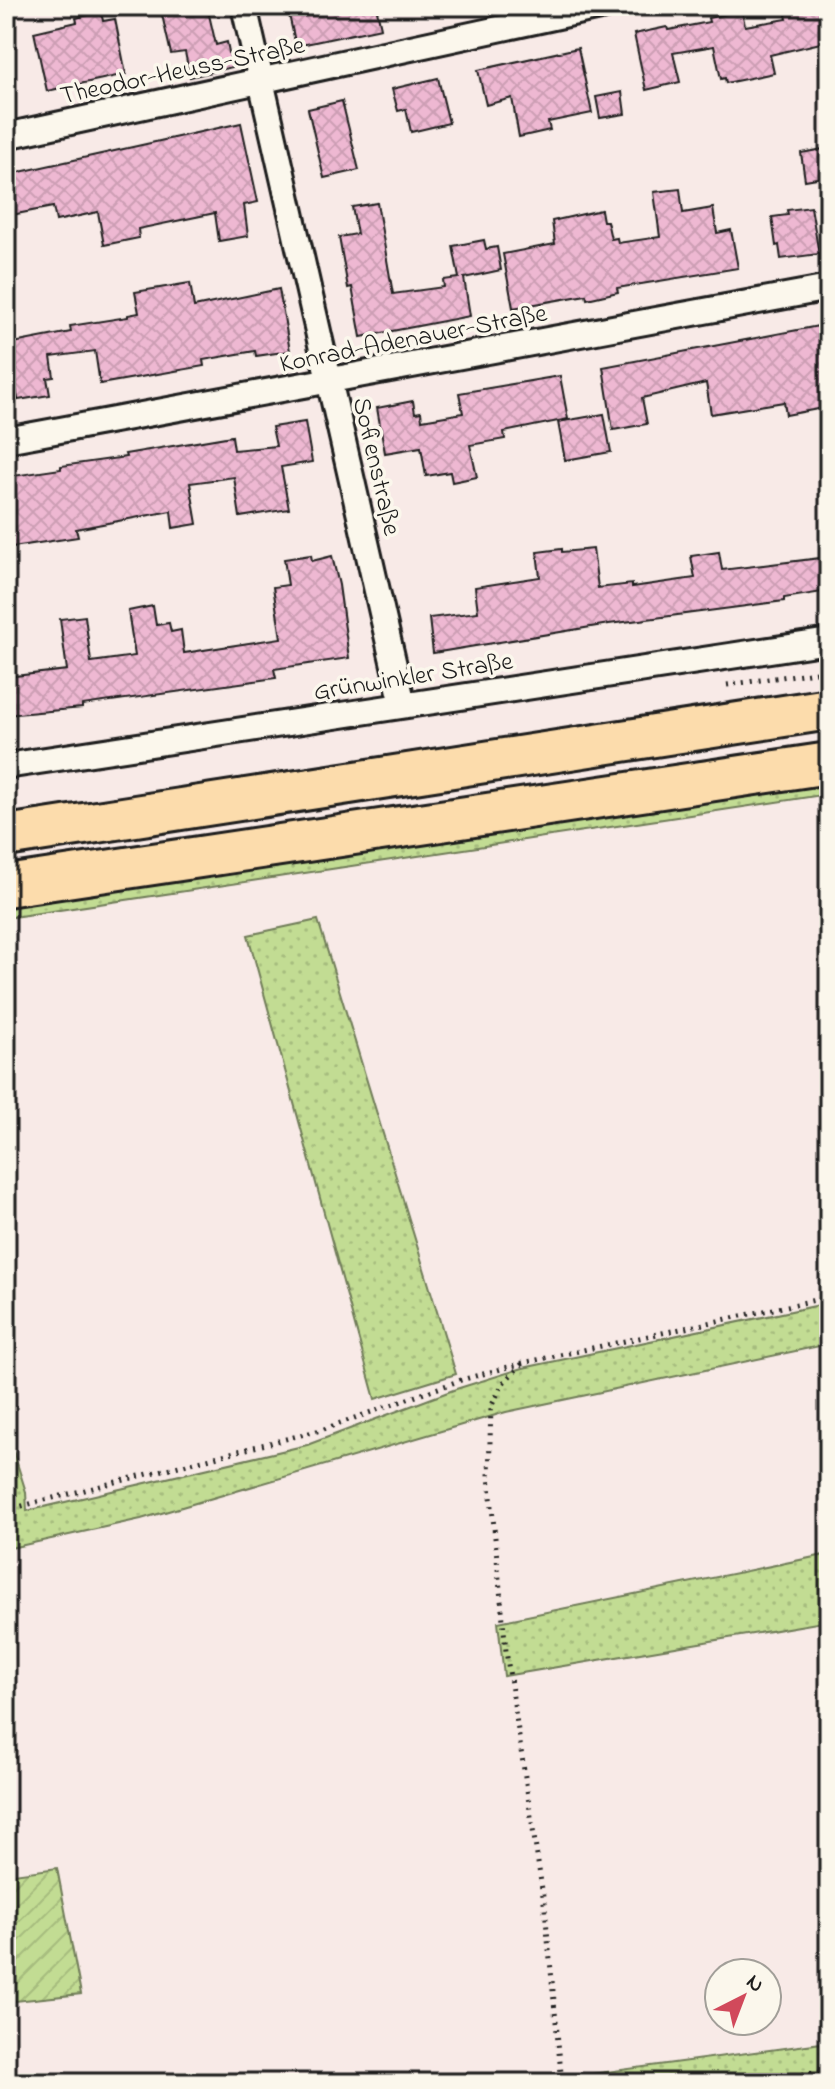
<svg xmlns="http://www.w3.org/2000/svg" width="835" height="2089" viewBox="0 0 835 2089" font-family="'Indie Flower',sans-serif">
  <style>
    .grass { fill: url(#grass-dots); stroke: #6f7c58; stroke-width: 2 }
    .garden { fill: url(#garden-furrows); stroke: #6f7c58; stroke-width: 2 }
    .building { fill: url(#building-cross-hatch); stroke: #1c1c1c; stroke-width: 2 }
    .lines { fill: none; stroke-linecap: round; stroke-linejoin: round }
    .street-casing { stroke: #1c1c1c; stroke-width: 30 }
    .primary-casing { stroke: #1c1c1c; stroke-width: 46 }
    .path { stroke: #1c1c1c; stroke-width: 5; stroke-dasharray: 2 6; stroke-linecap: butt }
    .street { stroke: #fbf7ec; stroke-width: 24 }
    .primary { stroke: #fcdcac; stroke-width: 40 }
    .labels { text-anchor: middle; stroke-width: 7; stroke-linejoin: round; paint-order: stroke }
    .street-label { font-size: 26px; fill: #1c1c1c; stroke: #fbf7ec }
  </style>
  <defs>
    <pattern id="grass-dots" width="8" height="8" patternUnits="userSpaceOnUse" patternTransform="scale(2)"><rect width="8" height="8" fill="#c2dc93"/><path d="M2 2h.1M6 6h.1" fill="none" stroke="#a6bc7e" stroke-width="1.8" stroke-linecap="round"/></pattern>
    <pattern id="garden-furrows" width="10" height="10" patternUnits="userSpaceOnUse" patternTransform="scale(2)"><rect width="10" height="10" fill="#c2dc93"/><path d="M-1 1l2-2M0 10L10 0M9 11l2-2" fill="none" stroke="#a6bc7e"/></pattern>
    <pattern id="building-cross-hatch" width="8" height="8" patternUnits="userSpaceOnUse" patternTransform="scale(2)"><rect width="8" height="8" fill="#eeb8d2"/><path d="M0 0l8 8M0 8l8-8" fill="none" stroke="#cc9eb4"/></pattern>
  </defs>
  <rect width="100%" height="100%" fill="#f8eae7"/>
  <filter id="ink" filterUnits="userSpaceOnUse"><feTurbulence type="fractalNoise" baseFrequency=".0125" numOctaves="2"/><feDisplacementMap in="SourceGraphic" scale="16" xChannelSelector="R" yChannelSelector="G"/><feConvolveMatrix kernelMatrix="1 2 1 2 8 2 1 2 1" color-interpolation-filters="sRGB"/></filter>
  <g filter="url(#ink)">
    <!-- grass -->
    <path class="grass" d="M 829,779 L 829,794 L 6,918 L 6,899 Z
      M 318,920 L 456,1374 L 375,1399 L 248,935 Z
      M 829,1303 L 829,1344 L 506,1412 L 141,1519 L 6,1549 L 6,1428 L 26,1492 L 27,1511 L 307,1445 L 456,1389 L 523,1368 Z
      M 829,1554 L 829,1621 L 504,1676 L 498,1622 Z
      M 829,2042 L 829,2082 L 569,2083 L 569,2077 Z"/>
    <!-- garden -->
    <path class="garden" d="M 57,1868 L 81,1994 L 6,2002 L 6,1875 Z"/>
    <!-- building -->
    <path class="building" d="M 160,6 L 207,6 L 216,45 L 227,42 L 232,67 L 190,77 L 185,52 L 171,54 Z
      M 287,6 L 376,6 L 381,28 L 296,46 Z
      M 784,6 L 824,6 L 829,41 L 770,55 L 774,73 L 726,83 L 725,78 L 721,79 L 714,46 L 673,53 L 680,82 L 646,90 L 634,34 L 667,27 L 668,30 L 709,22 L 708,18 L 742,11 L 745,26 L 787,19 Z
      M 101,12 L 103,21 L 115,19 L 126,74 L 47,91 L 34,32 L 77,22 L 76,18 Z
      M 578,48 L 592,113 L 548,122 L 550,130 L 519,137 L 512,98 L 486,105 L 478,70 Z
      M 438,78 L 449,123 L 411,132 L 406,109 L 398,111 L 392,89 Z
      M 622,92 L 625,114 L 600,118 L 596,97 Z
      M 342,101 L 359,170 L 324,178 L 308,109 Z
      M 241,123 L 258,202 L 244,205 L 248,236 L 219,241 L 215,213 L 138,229 L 139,238 L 104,245 L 98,212 L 56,221 L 53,207 L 6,216 L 6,175 Z
      M 829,148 L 829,176 L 805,180 L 801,153 Z
      M 680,189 L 683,213 L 713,208 L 717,233 L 731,230 L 738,268 L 617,288 L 618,292 L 587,299 L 586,295 L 513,308 L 503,254 L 555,244 L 552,221 L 601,210 L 603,221 L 607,221 L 611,239 L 617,238 L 618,243 L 660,237 L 654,192 Z
      M 377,203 L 393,294 L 444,287 L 443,280 L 459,278 L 453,246 L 484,240 L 486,249 L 497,247 L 501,270 L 464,278 L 470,316 L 361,337 L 352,287 L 348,288 L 339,237 L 357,234 L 352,207 Z
      M 811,207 L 819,254 L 781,259 L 779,245 L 776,246 L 772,217 L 788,215 L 787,210 Z
      M 190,283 L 194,307 L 279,289 L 290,351 L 256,356 L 255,351 L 203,360 L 204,366 L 100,384 L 95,351 L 51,357 L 54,377 L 47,378 L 50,395 L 18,400 L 8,344 L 71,332 L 70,326 L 128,317 L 128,315 L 139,313 L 135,292 Z
      M 829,324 L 829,407 L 786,415 L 784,402 L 711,414 L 706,383 L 642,398 L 647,424 L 613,430 L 603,367 Z
      M 560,376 L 568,419 L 504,432 L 505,439 L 470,445 L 477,477 L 452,482 L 450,472 L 426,476 L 421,447 L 385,453 L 377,408 L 413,401 L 415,413 L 421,412 L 422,420 L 463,413 L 459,393 Z
      M 604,414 L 611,452 L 565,460 L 558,422 Z
      M 305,422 L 312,462 L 281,467 L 289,509 L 240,517 L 234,477 L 190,483 L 197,524 L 173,528 L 171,511 L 76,529 L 78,537 L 6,548 L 6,477 L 61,469 L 61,466 L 126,457 L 125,454 L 232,436 L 234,450 L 276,446 L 272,427 Z
      M 562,549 L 562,552 L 593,549 L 598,588 L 632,584 L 632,587 L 695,578 L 691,556 L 719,552 L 722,570 L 829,557 L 829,591 L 784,598 L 784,601 L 609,624 L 433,653 L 429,618 L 478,612 L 475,587 L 540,577 L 537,552 Z
      M 311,555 L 312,561 L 332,556 L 339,585 L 349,658 L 274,669 L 276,678 L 82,705 L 82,708 L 6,715 L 6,677 L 67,670 L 60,619 L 85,616 L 91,662 L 135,656 L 128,611 L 153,606 L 156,625 L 169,623 L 171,632 L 181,630 L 184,653 L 281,638 L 273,587 L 288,585 L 284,559 Z"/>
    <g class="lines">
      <defs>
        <path id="street" d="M 244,6 L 403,705
          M 6,136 L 604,6
          M 6,440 L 829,288
          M 6,766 L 829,641"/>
        <path id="primary" d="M 6,836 L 829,709
          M 6,886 L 829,763"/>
      </defs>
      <!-- street casing -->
      <use href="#street" class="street-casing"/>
      <!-- primary casing -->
      <use href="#primary" class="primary-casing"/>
      <!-- path -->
      <path class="path" d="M 727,685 L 829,670
        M 522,1364 L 503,1383 L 491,1407 L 489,1476 L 506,1651 L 545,1909 L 562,2083
        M 6,1510 L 321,1430 L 461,1380 L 523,1363 L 829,1297
        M 739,2083 L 829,2071"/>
      <!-- street -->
      <use href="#street" class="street"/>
      <!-- primary -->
      <use href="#primary" class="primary"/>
    </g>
  </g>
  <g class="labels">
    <!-- street labels -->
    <g class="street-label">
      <text transform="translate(182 69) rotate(-12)" y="9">Theodor-Heuss-Straße</text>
      <text transform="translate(413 337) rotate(-11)" y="9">Konrad-Adenauer-Straße</text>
      <text transform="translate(378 466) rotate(77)" y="9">Sofienstraße</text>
      <text transform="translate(413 675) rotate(-9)" y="9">Grünwinkler Straße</text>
    </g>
  </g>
  <!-- margin -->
  <rect width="835" height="2089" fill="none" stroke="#fbf7ec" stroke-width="32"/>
  <rect x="16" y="16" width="803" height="2057" fill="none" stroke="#1c1c1c" stroke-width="3" filter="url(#ink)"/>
  <!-- north arrow -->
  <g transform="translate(743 1997) rotate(42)"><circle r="38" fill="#fbf7ec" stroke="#a29f99" stroke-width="2"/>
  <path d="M0-6L14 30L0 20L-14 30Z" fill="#d1495b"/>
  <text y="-12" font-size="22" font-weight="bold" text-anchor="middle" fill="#1c1c1c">N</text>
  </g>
</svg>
